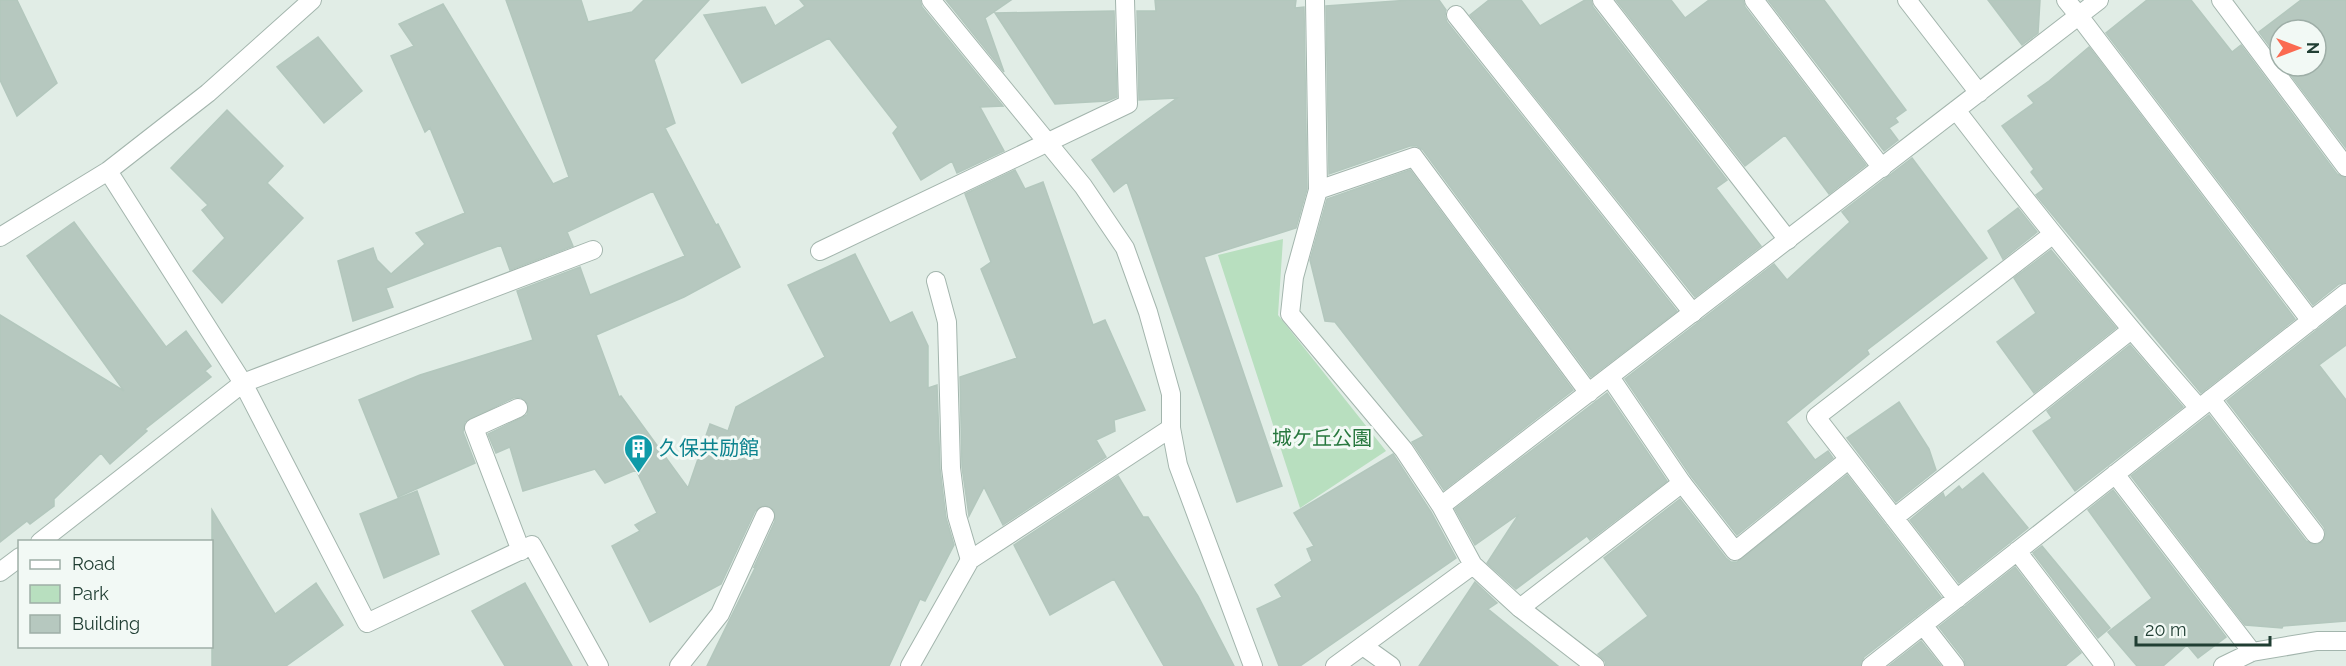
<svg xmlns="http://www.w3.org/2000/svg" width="2346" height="666" viewBox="0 0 2346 666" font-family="Raleway,'Noto Sans JP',sans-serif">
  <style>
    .green { fill: #b8dfbf }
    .building { fill: #b6c8bf; stroke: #b3c7bd; stroke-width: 1.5 }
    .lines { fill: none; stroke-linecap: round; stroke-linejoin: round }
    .lane-casing { stroke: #a3b5ad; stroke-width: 20 }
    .street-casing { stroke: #a3b5ad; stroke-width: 20 }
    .lane { stroke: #fff; stroke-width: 18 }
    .street { stroke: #fff; stroke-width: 18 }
    .labels { text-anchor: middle; stroke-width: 6; stroke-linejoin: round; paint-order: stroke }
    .park-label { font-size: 20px; fill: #28783f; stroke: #f2f9f5 }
    .culture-label { font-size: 20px; fill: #0d838f; stroke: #f2f9f5; text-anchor: start }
  </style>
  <rect width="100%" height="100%" fill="#e1ede6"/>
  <!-- green -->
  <path class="green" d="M 1283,239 L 1278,315 L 1386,451 L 1300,508 L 1218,255 Z"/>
  <!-- building -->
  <path class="building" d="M 0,0 L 17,0 L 57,83 L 17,116 L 0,80 Z
    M 506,0 L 581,0 L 588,22 L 632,12 L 644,0 L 709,0 L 654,60 L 675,123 L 665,128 L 716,225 L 718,224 L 740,267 L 684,297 L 596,335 L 619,397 L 621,396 L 688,488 L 710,424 L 728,431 L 736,407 L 825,357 L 788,285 L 855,254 L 890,323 L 912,312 L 928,346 L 928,388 L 937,385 L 940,469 L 946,518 L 954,545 L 925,601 L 920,599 L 889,666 L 707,666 L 756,566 L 754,567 L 775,521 L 774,510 L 765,505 L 755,511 L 721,584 L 650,622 L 612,546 L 640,531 L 635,525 L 657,513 L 636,470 L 605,483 L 595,469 L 523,491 L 510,447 L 496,453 L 488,434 L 527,415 L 528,404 L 520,397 L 513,398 L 465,422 L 463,432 L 475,463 L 398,497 L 359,400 L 420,375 L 533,340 L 517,291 L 580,267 L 590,295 L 685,256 L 653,191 L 567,232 L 573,246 L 510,270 L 501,245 L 386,288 L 393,307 L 353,321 L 338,261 L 373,248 L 377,260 L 391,274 L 425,244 L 416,233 L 465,213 L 430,128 L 425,132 L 391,56 L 414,46 L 399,24 L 443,4 L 553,184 L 569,177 Z
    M 800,0 L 920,0 L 922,7 L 1003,106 L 980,107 L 1004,151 L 957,173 L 952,161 L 921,180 L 893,133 L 898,127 L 829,38 L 742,83 L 704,15 L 765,7 L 775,26 L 805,6 Z
    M 946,0 L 1011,0 L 985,18 L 1004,72 Z
    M 1155,0 L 1296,0 L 1295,8 L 1304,7 L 1307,189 L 1296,228 L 1204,257 L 1282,486 L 1237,502 L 1127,182 L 1114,192 L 1092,160 L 1177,98 L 1139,100 L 1137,11 L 1156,11 Z
    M 1410,0 L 1439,0 L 1446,10 L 1445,16 L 1447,22 L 1677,311 L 1591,377 L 1423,150 L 1417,146 L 1410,146 L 1329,174 L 1326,6 Z
    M 1489,0 L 1521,0 L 1540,26 L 1585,0 L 1591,0 L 1593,7 L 1727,180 L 1716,188 L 1761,246 L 1695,297 L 1470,15 Z
    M 1616,0 L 1671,0 L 1685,18 L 1709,0 L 1743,0 L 1745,7 L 1866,165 L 1829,194 L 1785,135 L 1745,166 Z
    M 1768,0 L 1824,0 L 1906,110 L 1895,118 L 1898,122 L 1889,128 L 1898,140 L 1884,151 Z
    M 1988,0 L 2040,0 L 2038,33 L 2022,45 Z
    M 2147,0 L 2191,0 L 2232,52 L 2241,45 L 2337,174 L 2346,178 L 2346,282 L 2339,284 L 2313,305 L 2106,33 Z
    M 2301,0 L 2346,0 L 2346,148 L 2284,66 L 2316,66 L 2316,30 L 2280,30 L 2280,60 L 2259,32 Z
    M 1114,11 L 1117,97 L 1107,101 L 1055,104 L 995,13 Z
    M 318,37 L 362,91 L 324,123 L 277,67 Z
    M 2089,47 L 2295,319 L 2201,393 L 2036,195 L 2044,189 L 2031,172 L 2034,169 L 2002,126 L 2034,103 L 2028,96 L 2049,81 Z
    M 227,110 L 283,166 L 267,183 L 303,218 L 222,303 L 193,271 L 225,238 L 202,210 L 208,205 L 171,168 Z
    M 1912,158 L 1987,258 L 1867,350 L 1869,354 L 1786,422 L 1815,460 L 1828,451 L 1833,458 L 1737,535 L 1691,476 L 1625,379 L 1774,264 L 1787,280 L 1850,222 L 1842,212 Z
    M 1015,170 L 1025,189 L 1043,182 L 1093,325 L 1105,320 L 1145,410 L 1114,420 L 1115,431 L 1096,440 L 1106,457 L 1003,525 L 984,487 L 969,516 L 962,467 L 960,377 L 1017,358 L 981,269 L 991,262 L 965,194 Z
    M 1410,170 L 1573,390 L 1444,490 L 1412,442 L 1424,436 L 1335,322 L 1325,321 L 1310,260 L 1327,199 Z
    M 2018,208 L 2037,232 L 2003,259 L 1988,231 Z
    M 74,222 L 166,347 L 186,331 L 211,366 L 205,371 L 211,377 L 145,429 L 147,431 L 110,464 L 101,453 L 54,499 L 54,506 L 30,524 L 27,521 L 0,542 L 0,315 L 124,391 L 27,256 Z
    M 2051,250 L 2116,328 L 2034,393 L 1997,342 L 2036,313 L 2014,278 Z
    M 2346,307 L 2346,345 L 2319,365 L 2346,400 L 2346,621 L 2283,626 L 2282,628 L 2245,625 L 2131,476 L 2209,415 L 2306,541 L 2316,545 L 2322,542 L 2326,533 L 2324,527 L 2227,401 Z
    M 2130,345 L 2183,407 L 2075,491 L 2033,431 L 2052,418 L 2047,411 Z
    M 1607,393 L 1667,481 L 1590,540 L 1587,536 L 1516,589 L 1487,563 L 1519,514 L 1475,545 L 1455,509 Z
    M 1899,402 L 1929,449 L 1936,470 L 1896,502 L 1847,438 Z
    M 1393,454 L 1431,512 L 1456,558 L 1300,666 L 1279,666 L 1257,609 L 1282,597 L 1275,585 L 1312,561 L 1307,549 L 1314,546 L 1294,513 Z
    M 1983,473 L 2028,528 L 1959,583 L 1910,520 L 1943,493 L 1945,498 L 1959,486 L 1962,490 Z
    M 1847,475 L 1941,597 L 1864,657 L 1860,666 L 1606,666 L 1605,661 L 1598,654 L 1648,616 L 1604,558 L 1680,499 L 1726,558 L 1731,562 L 1737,562 Z
    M 1118,476 L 1143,517 L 1148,517 L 1198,596 L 1234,666 L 1164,666 L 1114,579 L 1050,615 L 1014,545 Z
    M 2113,490 L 2226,637 L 2198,658 L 2187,645 L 2163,666 L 2137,666 L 2108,632 L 2152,598 L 2088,510 Z
    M 417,491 L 439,554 L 384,578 L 360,514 Z
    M 212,510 L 275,614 L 316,583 L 343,625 L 286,666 L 212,666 Z
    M 2042,546 L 2110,628 L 2098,638 L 2033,553 Z
    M 2015,567 L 2081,653 L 2065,666 L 1966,666 L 1964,659 L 1939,627 Z
    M 1475,582 L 1497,603 L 1488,609 L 1558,666 L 1419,666 Z
    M 525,583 L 572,666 L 505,666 L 472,611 Z
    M 1921,641 L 1941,666 L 1889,666 Z"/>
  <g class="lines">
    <defs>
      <path id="lane" d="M 1602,0 L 1788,240
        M 1754,0 L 1882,168
        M 2066,0 L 2079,16
        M 2221,0 L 2346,167
        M 1456,15 L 1693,313
        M 936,281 L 947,322 L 951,468 L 957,516 L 970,560
        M 2211,399 L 2315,534
        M 518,408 L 474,428 L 521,551
        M 1520,608 L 1682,483
        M 1363,646 L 1391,666
        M 679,666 L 720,614 L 765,516"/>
      <path id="street" d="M 931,0 L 1083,186 L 1125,248 L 1148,312 L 1171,394 L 1171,428 L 1178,465 L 1253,666
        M 1315,0 L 1318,190 L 1294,277 L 1290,314 L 1404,450 L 1441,506 L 1473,565 L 1520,608 L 1595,666
        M 1907,0 L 1979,93
        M 2079,16 L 2311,321
        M 1956,110 C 2034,212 2114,311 2199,408
        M 108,171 L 243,383 L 367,623 L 532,545 L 599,666
        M 1318,190 L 1414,157 L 1589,393
        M 0,237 L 108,171 L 208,93 L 312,0
        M 820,251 L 1128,104 L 1125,0
        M 1610,377 L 1682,483 L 1735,551 L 1848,460
        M 2115,474 L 2252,652
        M 1441,506 L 2099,0
        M 1894,518 L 2131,330
        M 40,542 L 243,383 L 593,250
        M 2017,551 L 2105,666
        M 0,572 L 20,557
        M 1957,599 L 1816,417 L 2052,235
        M 1923,625 L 1955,666
        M 910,666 L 970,560 L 1171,428
        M 1335,666 L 1473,565
        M 1871,666 L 2346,293
        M 2223,666 L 2252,652 L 2317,641 L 2346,641"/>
    </defs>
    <!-- lane casing -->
    <use href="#lane" class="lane-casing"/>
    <!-- street casing -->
    <use href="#street" class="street-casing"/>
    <!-- lane -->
    <use href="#lane" class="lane"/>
    <!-- street -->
    <use href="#street" class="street"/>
  </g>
  <!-- icons -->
  <defs>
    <symbol id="building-pin" viewBox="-11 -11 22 30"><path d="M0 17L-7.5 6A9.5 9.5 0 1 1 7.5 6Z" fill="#0f9aa8" stroke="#f2f9f5"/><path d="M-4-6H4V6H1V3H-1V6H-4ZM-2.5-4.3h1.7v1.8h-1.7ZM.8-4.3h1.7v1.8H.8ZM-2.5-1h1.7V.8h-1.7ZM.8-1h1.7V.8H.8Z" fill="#fff"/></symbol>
  </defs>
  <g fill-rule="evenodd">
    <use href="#building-pin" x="622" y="432" width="33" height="45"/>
  </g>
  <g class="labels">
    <!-- park labels -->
    <g class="park-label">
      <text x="1322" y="445">城ケ丘公園</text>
    </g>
    <!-- culture labels -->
    <g class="culture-label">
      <text x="659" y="455">久保共励館</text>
    </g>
  </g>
  <!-- legend -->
  <rect x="18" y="540" width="195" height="108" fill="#f2f9f5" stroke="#9eaea7" stroke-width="1.5"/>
  <rect x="30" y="560" width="30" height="9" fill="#ffffff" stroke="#9eaea7" stroke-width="1.5"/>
  <text x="72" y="570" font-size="18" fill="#203e33">Road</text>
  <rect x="30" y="585" width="30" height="18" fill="#b8dfbf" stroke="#9eaea7" stroke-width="1.5"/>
  <text x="72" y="600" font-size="18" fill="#203e33">Park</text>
  <rect x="30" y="615" width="30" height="18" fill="#b6c8bf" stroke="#9eaea7" stroke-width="1.5"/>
  <text x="72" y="630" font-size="18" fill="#203e33">Building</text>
  <!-- north arrow -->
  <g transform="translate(2298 48) rotate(90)"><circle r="28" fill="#f2f9f5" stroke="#9eaea7" stroke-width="1.5"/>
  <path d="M0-4.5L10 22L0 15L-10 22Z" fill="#fb6a51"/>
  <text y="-9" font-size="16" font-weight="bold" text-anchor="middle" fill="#203e33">N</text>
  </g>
  <!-- scale -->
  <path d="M2136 636v9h134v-9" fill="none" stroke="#203e33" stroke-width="3"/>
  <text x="2145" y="636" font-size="18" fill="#203e33" stroke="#f2f9f5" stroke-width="4.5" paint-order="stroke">20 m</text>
</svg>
